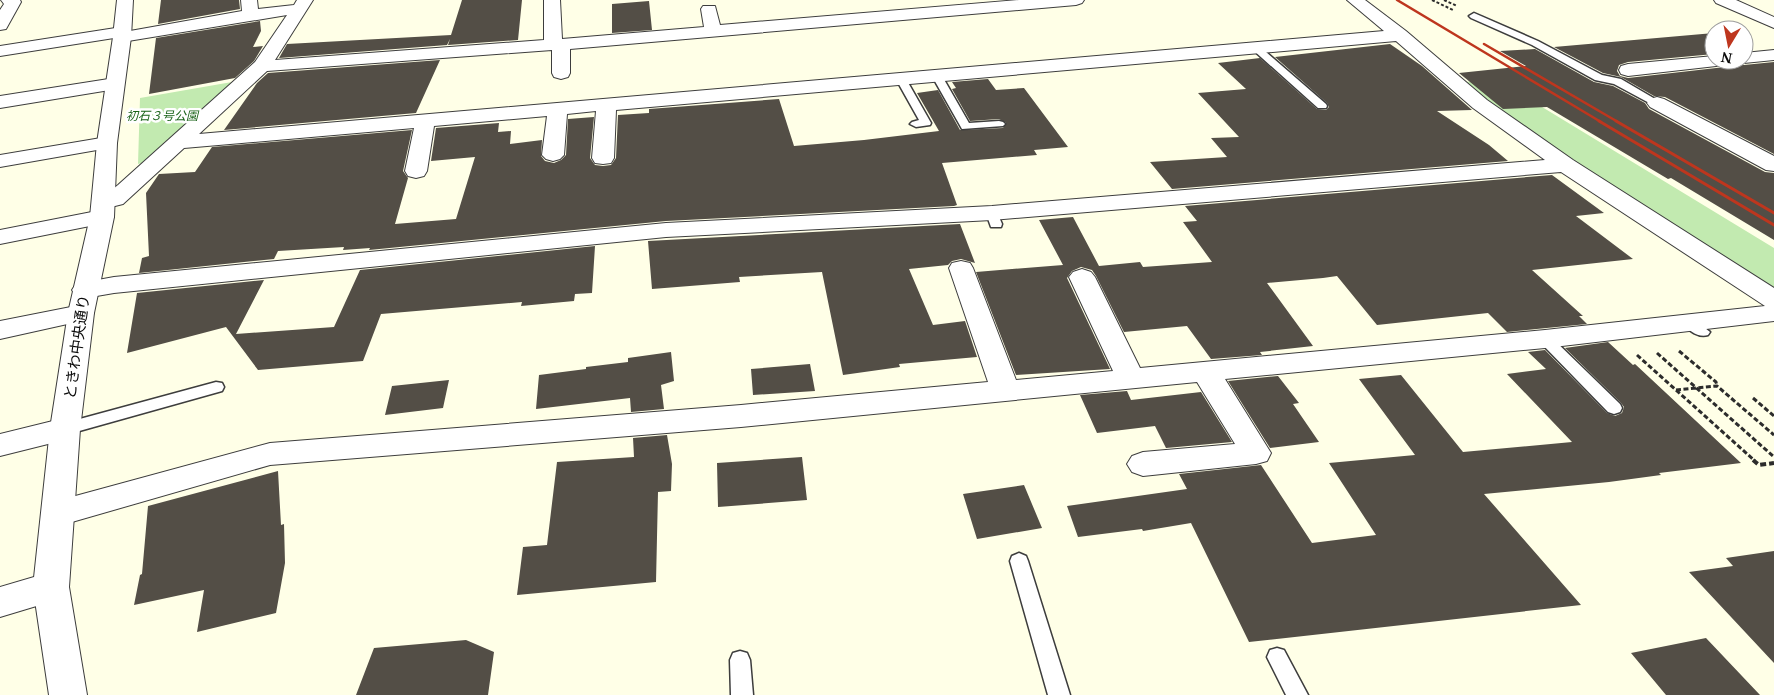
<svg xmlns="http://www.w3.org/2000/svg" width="1774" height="695" viewBox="0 0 1774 695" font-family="'Noto Serif','Noto Sans JP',serif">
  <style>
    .green { fill: #c2eab0 }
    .building { fill: #534e46 }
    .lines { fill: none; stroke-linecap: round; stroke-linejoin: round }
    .service-casing { stroke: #3d3d3d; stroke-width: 3 }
    .minor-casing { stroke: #3d3d3d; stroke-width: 2 }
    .tertiary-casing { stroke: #3d3d3d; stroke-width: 2 }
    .path-far2 { stroke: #2c2c2c; stroke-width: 2; stroke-dasharray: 3 2; stroke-linecap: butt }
    .path-far1 { stroke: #2c2c2c; stroke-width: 3; stroke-dasharray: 5 2.5; stroke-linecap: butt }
    .path { stroke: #2c2c2c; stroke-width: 4; stroke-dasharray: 6 3; stroke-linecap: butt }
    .service { fill: #fff; fill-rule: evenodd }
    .minor { fill: #fff; fill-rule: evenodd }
    .tertiary { fill: #fff; fill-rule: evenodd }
    .rail-far1 { stroke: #be361e; stroke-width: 2.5 }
    .rail { stroke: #be361e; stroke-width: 3 }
    .labels { text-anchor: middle; stroke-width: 5; stroke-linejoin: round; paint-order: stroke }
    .far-park-label { font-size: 12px; font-style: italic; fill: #1a6319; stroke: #fff }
    .street-label { font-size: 15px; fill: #0a0a0a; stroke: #fff }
  </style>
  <rect width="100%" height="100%" fill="#ffffe7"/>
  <!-- green -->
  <path class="green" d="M 1496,79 L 1774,248 L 1774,291 L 1575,165 L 1489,103 L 1465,82 Z
    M 232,82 L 142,163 L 138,164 L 140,98 Z"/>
  <!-- building -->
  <path class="building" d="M 161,0 L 239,0 L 240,9 L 158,24 Z
    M 462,0 L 522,0 L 518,40 L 448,45 L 450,39 L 447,45 L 279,58 L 287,44 L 451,35 Z
    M 649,1 L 652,30 L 612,33 L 612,4 Z
    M 260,21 L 261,31 L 253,47 L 263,46 L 254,61 L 235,78 L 149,94 L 156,38 Z
    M 1714,33 L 1714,54 L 1628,62 L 1619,65 L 1617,71 L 1620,76 L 1628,78 L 1725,67 L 1731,66 L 1735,62 L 1744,65 L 1774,62 L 1774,154 L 1665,97 L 1654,96 L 1621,77 L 1603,73 L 1554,47 Z
    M 1390,44 L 1422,66 L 1472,110 L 1437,111 L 1489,145 L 1508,161 L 1172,189 L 1150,162 L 1227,157 L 1211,138 L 1239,137 L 1198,93 L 1246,89 L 1218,63 L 1260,58 L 1317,109 L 1326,110 L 1329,107 L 1327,103 L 1275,57 Z
    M 1535,49 L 1594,82 L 1613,86 L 1645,103 L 1649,109 L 1765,172 L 1774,173 L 1774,240 L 1671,178 L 1668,179 L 1547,107 L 1503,109 L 1459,73 L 1526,66 L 1500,51 Z
    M 440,60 L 416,113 L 224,130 L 257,83 L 268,73 Z
    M 988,79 L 996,90 L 1024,88 L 1068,147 L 1034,150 L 1037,155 L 942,163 L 957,205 L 954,206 L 666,221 L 369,250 L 370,248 L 343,250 L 344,247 L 278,251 L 274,259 L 139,273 L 142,258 L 149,256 L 146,193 L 159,174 L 195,172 L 212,147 L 412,130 L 403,171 L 408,178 L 395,224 L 456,219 L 475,157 L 431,161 L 436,128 L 499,123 L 498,132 L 511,131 L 510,144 L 542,140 L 541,156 L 545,161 L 554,163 L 561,160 L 566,155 L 568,119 L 594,117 L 590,158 L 595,165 L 603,166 L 611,165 L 616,158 L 618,115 L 649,113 L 649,109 L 779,99 L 794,146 L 864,140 L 939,131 L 917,93 L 938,90 L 960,130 L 1003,128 L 1006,123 L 999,119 L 970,121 L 952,89 L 956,88 L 952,82 Z
    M 1552,175 L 1604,213 L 1576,216 L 1633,259 L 1532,270 L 1583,316 L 1579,316 L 1587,324 L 1507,332 L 1488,313 L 1377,325 L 1337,276 L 1323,278 L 1267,283 L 1313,346 L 1260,352 L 1262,355 L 1211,359 L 1187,326 L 1124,332 L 1096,276 L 1092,270 L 1081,267 L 1072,271 L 1067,278 L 1110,369 L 1016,375 L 976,272 L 1063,265 L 1039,220 L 1073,217 L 1099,266 L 1140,262 L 1143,267 L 1212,262 L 1183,222 L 1197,221 L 1185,206 Z
    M 960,224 L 975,263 L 961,259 L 952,261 L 948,265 L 909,269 L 933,325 L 965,321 L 977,357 L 899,364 L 900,367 L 843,375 L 822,272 L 739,277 L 740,282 L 652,289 L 648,241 Z
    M 595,246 L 592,293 L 575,294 L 574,301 L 521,306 L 522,302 L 381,314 L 363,361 L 258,370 L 226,327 L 127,353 L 137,293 L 264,280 L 236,334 L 334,327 L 360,270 Z
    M 1608,342 L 1633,365 L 1635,364 L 1741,463 L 1659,473 L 1661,475 L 1609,482 L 1484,494 L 1581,605 L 1249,642 L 1191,523 L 1143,531 L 1142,529 L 1078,537 L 1067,506 L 1187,489 L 1179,474 L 1261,465 L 1312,543 L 1376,535 L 1329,463 L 1415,455 L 1359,379 L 1401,375 L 1463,452 L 1572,442 L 1507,374 L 1546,369 L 1528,352 L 1545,350 L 1607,413 L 1615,416 L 1622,413 L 1624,407 L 1621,403 L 1565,348 Z
    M 671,352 L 674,381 L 661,385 L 664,409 L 631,412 L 630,398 L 536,409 L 539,375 L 586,369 L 586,367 L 628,362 L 628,358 Z
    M 810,364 L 815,391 L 753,395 L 751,369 Z
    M 1278,376 L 1299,403 L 1293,404 L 1319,442 L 1270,448 L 1228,381 Z
    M 449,380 L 443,408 L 385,415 L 392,386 Z
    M 1127,391 L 1131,400 L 1201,392 L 1232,442 L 1166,448 L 1155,426 L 1097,433 L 1080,395 Z
    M 667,435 L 672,464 L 671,491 L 658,492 L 656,582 L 517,595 L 523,547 L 547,545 L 557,462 L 634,457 L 633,438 Z
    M 802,457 L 807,500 L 718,507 L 717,463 Z
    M 278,471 L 281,525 L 284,524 L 285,563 L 276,613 L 197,632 L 204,590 L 134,605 L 140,575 L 142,574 L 148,506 Z
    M 1024,485 L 1042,528 L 977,539 L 963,494 Z
    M 1774,551 L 1774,663 L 1689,572 L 1733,566 L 1726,558 Z
    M 1706,638 L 1760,695 L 1666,695 L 1631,653 Z
    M 466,640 L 494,652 L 488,695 L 356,695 L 374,648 Z"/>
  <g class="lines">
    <defs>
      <path id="service" d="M 1474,13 L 1538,41 L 1602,75 L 1621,79 L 1662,103 L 1661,105 L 1653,105 L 1614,84 L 1595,80 L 1532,45 L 1471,18 L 1469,16 Z
        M 1255,44 L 1258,45 L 1326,104 L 1327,106 L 1326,108 L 1318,108 L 1252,49 L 1252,45 Z
        M 937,73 L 942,76 L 969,123 L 999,121 L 1003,122 L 1005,124 L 1003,126 L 962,129 L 932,76 Z
        M 901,76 L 906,79 L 931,123 L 930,125 L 916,127 L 910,124 L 912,122 L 919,120 L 896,79 Z
        M 992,209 L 996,210 L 1002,224 L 1001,227 L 991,227 L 986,213 Z
        M 1690,318 L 1695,320 L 1710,332 L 1708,335 C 1699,338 1688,331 1683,323 L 1685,320 Z
        M 1545,334 L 1550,336 L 1620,404 L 1622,408 L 1620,412 L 1614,414 L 1608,412 L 1540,342 L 1538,339 L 1540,336 Z
        M 216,382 L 222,383 L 224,387 L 222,391 L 65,435 L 59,433 L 57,429 L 59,425 L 65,423 Z
        M 1019,553 L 1026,556 L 1028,561 L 1070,695 L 1048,695 L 1010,561 L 1012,556 Z
        M 1277,648 L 1284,650 L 1308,695 L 1286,695 L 1267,657 L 1270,650 Z
        M 740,651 L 747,653 L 750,660 L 753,695 L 731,695 L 730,660 L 733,653 Z"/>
      <path id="minor" d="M 1,0 L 20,0 L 21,2 L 6,29 L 0,30 L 0,10 L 4,4 Z
        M 241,0 L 257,0 L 258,9 L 294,5 L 297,0 L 313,0 L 275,60 L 544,40 L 544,0 L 560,0 L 562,39 L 704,27 L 701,9 L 703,6 L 715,6 L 720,25 L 1019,0 L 1084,0 L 1082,3 L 1076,5 L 570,49 L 570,73 L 568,77 L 561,79 L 554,77 L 552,73 L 552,50 L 267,71 L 199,134 L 1384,31 L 1347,0 L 1365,0 L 1406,31 L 1487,100 L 1573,160 L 1774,288 L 1774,321 L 1545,348 L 1225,379 L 1271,453 L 1267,461 L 1256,464 L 1143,476 L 1132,472 L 1127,464 L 1132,456 L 1143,452 L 1235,444 L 1197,382 L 741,427 L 270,465 L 58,526 L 46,522 L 42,513 L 46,504 L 270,443 L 741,405 L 988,382 L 949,268 L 952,263 L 961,261 L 970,263 L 973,268 L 1016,380 L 1113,371 L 1069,277 L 1073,272 L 1082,269 L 1091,272 L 1095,277 L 1140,368 L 1545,330 L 1765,306 L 1561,172 L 992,220 L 666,237 L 114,293 L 85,298 L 76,296 L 72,290 L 76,284 L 114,277 L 666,223 L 992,206 L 1545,160 L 1473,108 L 1396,41 L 616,110 L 614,158 L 611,163 L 603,164 L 595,163 L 592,158 L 596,111 L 567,114 L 564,155 L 560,159 L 553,161 L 546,159 L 542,155 L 547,116 L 434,126 L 427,171 L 424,176 L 416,178 L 408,176 L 405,171 L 414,128 L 184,148 L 123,204 L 103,209 L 95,207 L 92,202 L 95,197 L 107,194 L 118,185 L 255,62 L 287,15 L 122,42 L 114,38 L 0,56 L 0,46 L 122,27 L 130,31 L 242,11 Z
        M 1774,50 L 1774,60 L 1744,63 L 1736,60 L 1744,60 L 1744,53 Z
        M 1714,56 L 1714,60 L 1734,60 L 1731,64 L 1725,65 L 1628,76 L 1621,74 L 1619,70 L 1621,66 L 1628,64 Z
        M 115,78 L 122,80 L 124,84 L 122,88 L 0,108 L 0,96 Z
        M 1657,97 L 1664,99 L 1774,156 L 1774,171 L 1766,170 L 1650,107 L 1647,103 L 1650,99 Z
        M 107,137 L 114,139 L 117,143 L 114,147 L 0,167 L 0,155 Z
        M 102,210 L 110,212 L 114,217 L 110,222 L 0,244 L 0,230 Z
        M 81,305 L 90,307 L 94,313 L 90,319 L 0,339 L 0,321 Z
        M 65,418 L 76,421 L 80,429 L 76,437 L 0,456 L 0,434 Z
        M 51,572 L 63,576 L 69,587 L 63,598 L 0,617 L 0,587 Z"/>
      <path id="tertiary" d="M 117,0 L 133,0 L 131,37 L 117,143 L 114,217 L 94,313 L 80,429 L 69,587 L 87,695 L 49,695 L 33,587 L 50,429 L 68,313 L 90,217 L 97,143 L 113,37 Z
        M 1714,0 L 1736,0 L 1774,17 L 1774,28 L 1716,3 Z"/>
    </defs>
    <!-- service casing -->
    <use href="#service" class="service-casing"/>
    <!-- minor casing -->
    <use href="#minor" class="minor-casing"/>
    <!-- tertiary casing -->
    <use href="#tertiary" class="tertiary-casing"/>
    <!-- path-far2 -->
    <path class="path-far2" d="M 1432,0 L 1453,10
      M 1444,0 L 1457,6"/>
    <!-- path-far1 -->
    <path class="path-far1" d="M 1679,351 L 1716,382 L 1717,386
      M 1657,353 L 1774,457
      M 1637,355 L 1755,461
      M 1676,390 L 1717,386 L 1774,435
      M 1753,398 L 1774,416"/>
    <!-- path -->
    <path class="path" d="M 1753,460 L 1759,465 L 1774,463"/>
    <!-- service -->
    <use href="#service" class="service"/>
    <!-- minor -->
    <use href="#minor" class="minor"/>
    <!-- tertiary -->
    <use href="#tertiary" class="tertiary"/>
    <!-- rail-far1 -->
    <path class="rail-far1" d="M 1397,0 L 1601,122
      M 1484,44 L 1618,122"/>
    <!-- rail -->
    <path class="rail" d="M 1599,121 L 1774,225
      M 1616,121 L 1774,213"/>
  </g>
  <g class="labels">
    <!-- far-park labels -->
    <g class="far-park-label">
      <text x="162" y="120">初石３号公園</text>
    </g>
    <!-- street labels -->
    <g class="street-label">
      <text transform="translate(77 347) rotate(-82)" y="5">ときわ中央通り</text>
    </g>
  </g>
  <!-- north arrow -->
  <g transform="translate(1729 45) rotate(190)"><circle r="24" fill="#ffffff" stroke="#9d9d9d"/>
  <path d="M0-4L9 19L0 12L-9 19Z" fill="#be361e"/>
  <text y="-8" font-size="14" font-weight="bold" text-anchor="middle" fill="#0a0a0a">N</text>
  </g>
</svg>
